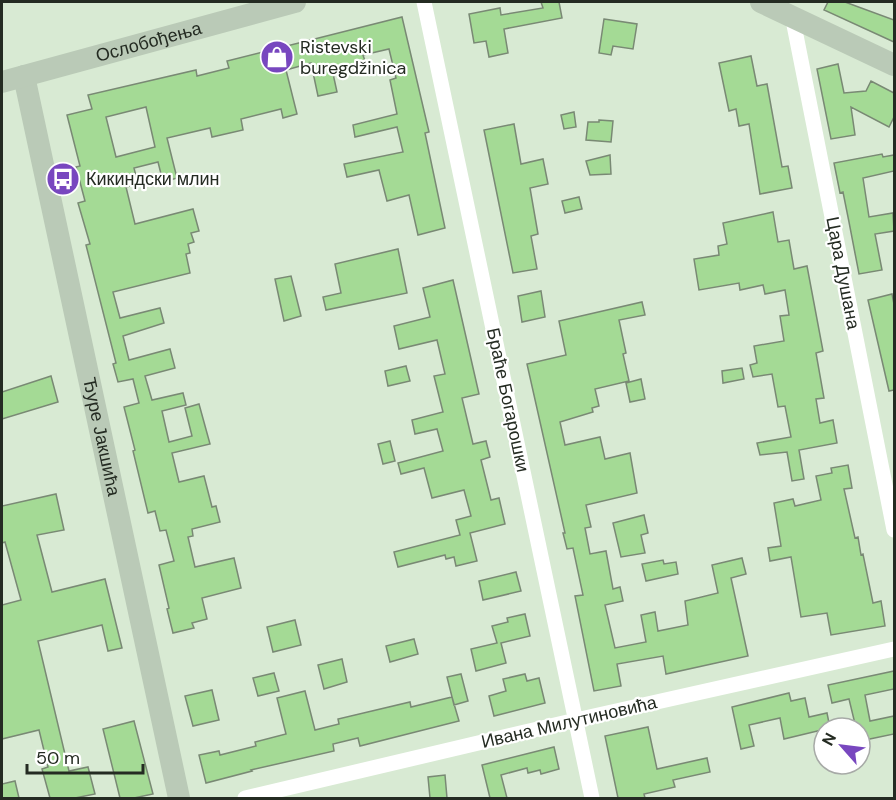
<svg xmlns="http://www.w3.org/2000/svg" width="896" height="800" viewBox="0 0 896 800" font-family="'DM Sans',sans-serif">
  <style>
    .building { fill: #a4da95; stroke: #798974; stroke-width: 1.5; fill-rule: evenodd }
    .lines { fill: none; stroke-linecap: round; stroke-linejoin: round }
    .minor { stroke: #fff; stroke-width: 15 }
    .secondary { stroke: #bacab7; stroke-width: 22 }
    .labels { text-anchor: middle; stroke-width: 4.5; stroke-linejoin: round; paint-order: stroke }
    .street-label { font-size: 18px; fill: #242b22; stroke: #fff }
    .poi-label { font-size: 18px; fill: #242b22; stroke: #fff; text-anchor: start }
  </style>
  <rect width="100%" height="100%" fill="#d8ead3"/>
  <!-- building -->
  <path class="building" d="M 541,2 L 559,2 L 562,18 L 504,29 L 508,53 L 489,57 L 486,41 L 474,43 L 469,14 L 500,8 L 501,15 L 543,8 Z
    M 828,2 L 845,2 L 894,20 L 894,42 L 824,10 Z
    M 402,17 L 429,132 L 425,133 L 445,228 L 418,235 L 409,195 L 387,201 L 379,170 L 347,177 L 344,164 L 403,152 L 397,127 L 355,137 L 353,125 L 397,114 L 390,80 L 396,78 L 389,49 L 363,55 L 365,61 L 332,69 L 337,92 L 318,96 L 311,63 L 286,70 L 297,114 L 283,118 L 281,109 L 241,119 L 243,130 L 212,137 L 210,128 L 167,138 L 177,178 L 163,182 L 158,162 L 134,168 L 138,184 L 126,187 L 135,224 L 193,209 L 199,231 L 191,233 L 194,242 L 188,244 L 190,253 L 186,254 L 190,273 L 113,292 L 120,318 L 160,308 L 164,323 L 123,336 L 129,360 L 170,349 L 175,368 L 145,376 L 152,400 L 183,393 L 186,405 L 162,411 L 169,442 L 192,436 L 185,408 L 199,404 L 210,444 L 172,453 L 179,482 L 204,476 L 212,507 L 216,506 L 220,522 L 192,529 L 193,536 L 188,537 L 195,567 L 234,558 L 241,588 L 202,598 L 207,619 L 192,623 L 194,628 L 173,633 L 167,609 L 169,608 L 159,565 L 174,561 L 166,530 L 160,531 L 155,511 L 148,513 L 133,451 L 135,450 L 124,407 L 139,403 L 133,379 L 118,382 L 113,364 L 116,363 L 86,245 L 90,244 L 78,203 L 85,201 L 76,167 L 80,166 L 67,115 L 92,109 L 88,95 L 196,70 L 197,76 L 229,68 L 227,61 ZM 146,107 L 155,147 L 116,157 L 106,117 Z
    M 604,19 L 637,24 L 633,49 L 613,46 L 611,55 L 599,53 Z
    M 751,56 L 757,86 L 767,84 L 782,167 L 788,166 L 792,188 L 760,194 L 749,124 L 739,126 L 736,109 L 729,111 L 719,63 Z
    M 838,64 L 844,93 L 866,91 L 871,81 L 894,93 L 894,117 L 889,127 L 851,107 L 855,135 L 831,139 L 817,69 Z
    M 574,112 L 576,127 L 564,129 L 561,115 Z
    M 599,120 L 613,121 L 611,142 L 586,140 L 588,122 L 599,122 Z
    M 514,124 L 521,164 L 543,159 L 548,184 L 530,188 L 538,234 L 531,236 L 537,269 L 513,273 L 484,130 Z
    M 882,154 L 883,157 L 894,155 L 894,171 L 863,178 L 869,217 L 893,213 L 894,231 L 875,234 L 882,270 L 859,274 L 849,222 L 843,192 L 840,193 L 834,163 Z
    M 610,155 L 611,174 L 590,175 L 586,161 Z
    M 579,197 L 582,209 L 565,213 L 562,201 Z
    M 773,212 L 778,242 L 789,240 L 794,269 L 807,266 L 823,351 L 816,353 L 824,398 L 816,399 L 820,423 L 833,420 L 837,443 L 799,450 L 804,479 L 792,481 L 787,452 L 760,455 L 757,443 L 791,437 L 785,406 L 778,407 L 772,374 L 753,377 L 750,365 L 757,363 L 754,346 L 784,341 L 780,316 L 789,315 L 785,290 L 765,294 L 763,285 L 740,290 L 739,283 L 699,290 L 694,259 L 719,255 L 718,246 L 727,244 L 723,223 Z
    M 398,249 L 407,293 L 326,310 L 323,297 L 341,293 L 335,264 Z
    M 291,276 L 301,316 L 284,321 L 275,279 Z
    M 453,280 L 479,394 L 462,398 L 473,444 L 486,441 L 490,457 L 481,460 L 491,500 L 499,498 L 505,524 L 470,533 L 477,561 L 456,566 L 454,557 L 446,559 L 445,555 L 398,567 L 394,552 L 460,535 L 456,520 L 471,516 L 464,490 L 432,498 L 424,468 L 401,474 L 398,463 L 443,451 L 437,429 L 415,434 L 412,420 L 443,412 L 434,376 L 445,374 L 437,340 L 399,349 L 394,326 L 430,317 L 423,288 Z
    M 541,291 L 545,317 L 522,322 L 518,296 Z
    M 892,294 L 894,304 L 894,390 L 889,391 L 868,300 Z
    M 642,302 L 645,315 L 619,320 L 626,353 L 623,354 L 629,381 L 595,389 L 599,406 L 592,408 L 593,412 L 560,422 L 565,445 L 600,437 L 605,459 L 630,453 L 637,493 L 586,505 L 591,527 L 585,528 L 590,554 L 606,551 L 613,589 L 620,587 L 623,601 L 605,605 L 615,648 L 646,642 L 641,615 L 655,612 L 658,631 L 688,625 L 685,601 L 718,593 L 712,565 L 742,558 L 746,574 L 731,578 L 748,656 L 666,674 L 663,656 L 617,664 L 621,686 L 594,691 L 575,596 L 583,595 L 573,548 L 567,549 L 563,533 L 565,533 L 527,364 L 566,355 L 559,321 Z
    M 406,366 L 410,381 L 388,386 L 385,371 Z
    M 742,368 L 744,379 L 723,383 L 722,371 Z
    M 51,376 L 58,402 L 2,419 L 2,392 Z
    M 641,379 L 645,399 L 630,402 L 626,383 Z
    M 390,441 L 395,461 L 383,464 L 378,444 Z
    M 848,465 L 852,488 L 844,489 L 855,538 L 858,537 L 861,555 L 863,554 L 873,603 L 881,601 L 885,626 L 831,635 L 827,613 L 801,617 L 791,557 L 770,561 L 768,548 L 781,546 L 774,503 L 793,499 L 795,506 L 821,500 L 816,476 L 832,473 L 831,468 Z
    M 56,494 L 64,530 L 37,535 L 52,592 L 105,579 L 122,648 L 108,651 L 102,625 L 38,641 L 69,771 L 88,767 L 95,794 L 75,798 L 50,798 L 42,769 L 48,767 L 39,730 L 2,739 L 2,605 L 21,600 L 5,542 L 2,543 L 2,506 Z
    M 644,515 L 648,533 L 641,535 L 645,553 L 621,557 L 613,523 Z
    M 663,560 L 664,564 L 676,562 L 678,574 L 646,581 L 642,564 Z
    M 516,572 L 521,591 L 483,600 L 479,581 Z
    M 525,614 L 530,636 L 501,643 L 506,663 L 476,671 L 471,649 L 497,643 L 492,626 L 508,622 L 507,618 Z
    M 295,620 L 301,645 L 273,652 L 267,627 Z
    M 414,639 L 418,654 L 390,662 L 386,646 Z
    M 342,659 L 347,682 L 324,689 L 318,665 Z
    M 894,671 L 894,689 L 865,695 L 870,721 L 894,716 L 894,734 L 860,741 L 860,728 L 856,728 L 849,699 L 832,703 L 828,685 Z
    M 274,673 L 279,691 L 258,696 L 253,678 Z
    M 461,674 L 468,701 L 454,705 L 447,677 Z
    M 525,674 L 527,681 L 539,678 L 545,703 L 494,716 L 489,696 L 506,691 L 503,679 Z
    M 212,690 L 219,720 L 193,726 L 185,696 Z
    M 305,691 L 315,730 L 339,724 L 338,719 L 410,702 L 411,707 L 452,697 L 459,721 L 360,746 L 358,738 L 333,744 L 334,751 L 251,770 L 252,771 L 206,783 L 199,755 L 219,751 L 220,755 L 256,746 L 255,742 L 286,734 L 277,698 Z
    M 789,693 L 791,701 L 805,698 L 809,717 L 827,713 L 830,728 L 784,739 L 780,718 L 749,725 L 754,746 L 741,749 L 732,707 Z
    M 134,721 L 153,794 L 134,798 L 120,798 L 103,729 Z
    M 648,727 L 657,769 L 707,758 L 710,772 L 673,780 L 675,787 L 644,794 L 645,798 L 618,798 L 605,736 Z
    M 554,747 L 559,769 L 541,774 L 540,770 L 528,773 L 527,768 L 501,775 L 507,798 L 490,798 L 482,765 Z
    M 445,775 L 447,798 L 430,798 L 428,777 Z
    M 15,781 L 19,798 L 2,798 L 2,784 Z"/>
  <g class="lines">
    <!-- minor -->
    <path class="minor" d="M 424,2 L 592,798
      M 792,15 L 894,530
      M 245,798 L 576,720 L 894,649"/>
    <!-- secondary -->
    <g class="secondary">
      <path d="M 761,2 L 894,65"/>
      <path id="s1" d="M 24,76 L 179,798"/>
      <path id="s2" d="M 2,82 L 295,2"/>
    </g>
  </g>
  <!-- icons -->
  <defs>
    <symbol id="shop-disc" viewBox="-11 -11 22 22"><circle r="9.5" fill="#7847bf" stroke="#fff"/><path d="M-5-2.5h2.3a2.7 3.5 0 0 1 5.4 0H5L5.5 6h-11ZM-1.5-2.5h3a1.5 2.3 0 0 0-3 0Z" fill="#fff"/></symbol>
    <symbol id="bus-disc" viewBox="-11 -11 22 22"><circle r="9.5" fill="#7847bf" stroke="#fff"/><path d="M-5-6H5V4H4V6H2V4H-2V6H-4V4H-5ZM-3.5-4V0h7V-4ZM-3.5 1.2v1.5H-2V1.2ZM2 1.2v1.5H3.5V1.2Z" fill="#fff"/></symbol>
  </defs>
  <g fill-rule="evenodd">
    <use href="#shop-disc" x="258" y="38" width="38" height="38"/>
    <use href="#bus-disc" x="44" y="160" width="38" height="38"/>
  </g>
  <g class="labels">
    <!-- street labels -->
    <g class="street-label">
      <text dy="6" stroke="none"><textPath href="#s2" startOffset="152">Ослобођења</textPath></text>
      <text transform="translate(843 273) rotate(79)" y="6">Цара Душана</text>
      <text transform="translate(508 400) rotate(78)" y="6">Браће Богарошки</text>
      <text dy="6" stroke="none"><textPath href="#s1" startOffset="369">Ђуре Јакшића</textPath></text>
      <text transform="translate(569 722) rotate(-13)" y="6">Ивана Милутиновића</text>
    </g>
    <!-- poi labels -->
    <g class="poi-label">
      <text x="300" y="53">Ristevski<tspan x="300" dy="21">buregdžinica</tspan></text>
      <text x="86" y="185">Кикиндски млин</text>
    </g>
  </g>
  <!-- border -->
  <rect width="896" height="800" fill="none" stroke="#242b22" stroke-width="6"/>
  <!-- north arrow -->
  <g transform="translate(842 746) rotate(298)"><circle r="28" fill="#ffffff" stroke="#a7aaa7" stroke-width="1.5"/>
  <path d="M0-4.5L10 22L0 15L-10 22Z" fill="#7847bf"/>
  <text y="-9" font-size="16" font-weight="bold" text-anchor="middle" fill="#242b22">N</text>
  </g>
  <!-- scale -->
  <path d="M27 764v9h116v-9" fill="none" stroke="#242b22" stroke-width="3"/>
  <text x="36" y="764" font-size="18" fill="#242b22" stroke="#ffffff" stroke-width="4.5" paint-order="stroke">50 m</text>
</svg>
